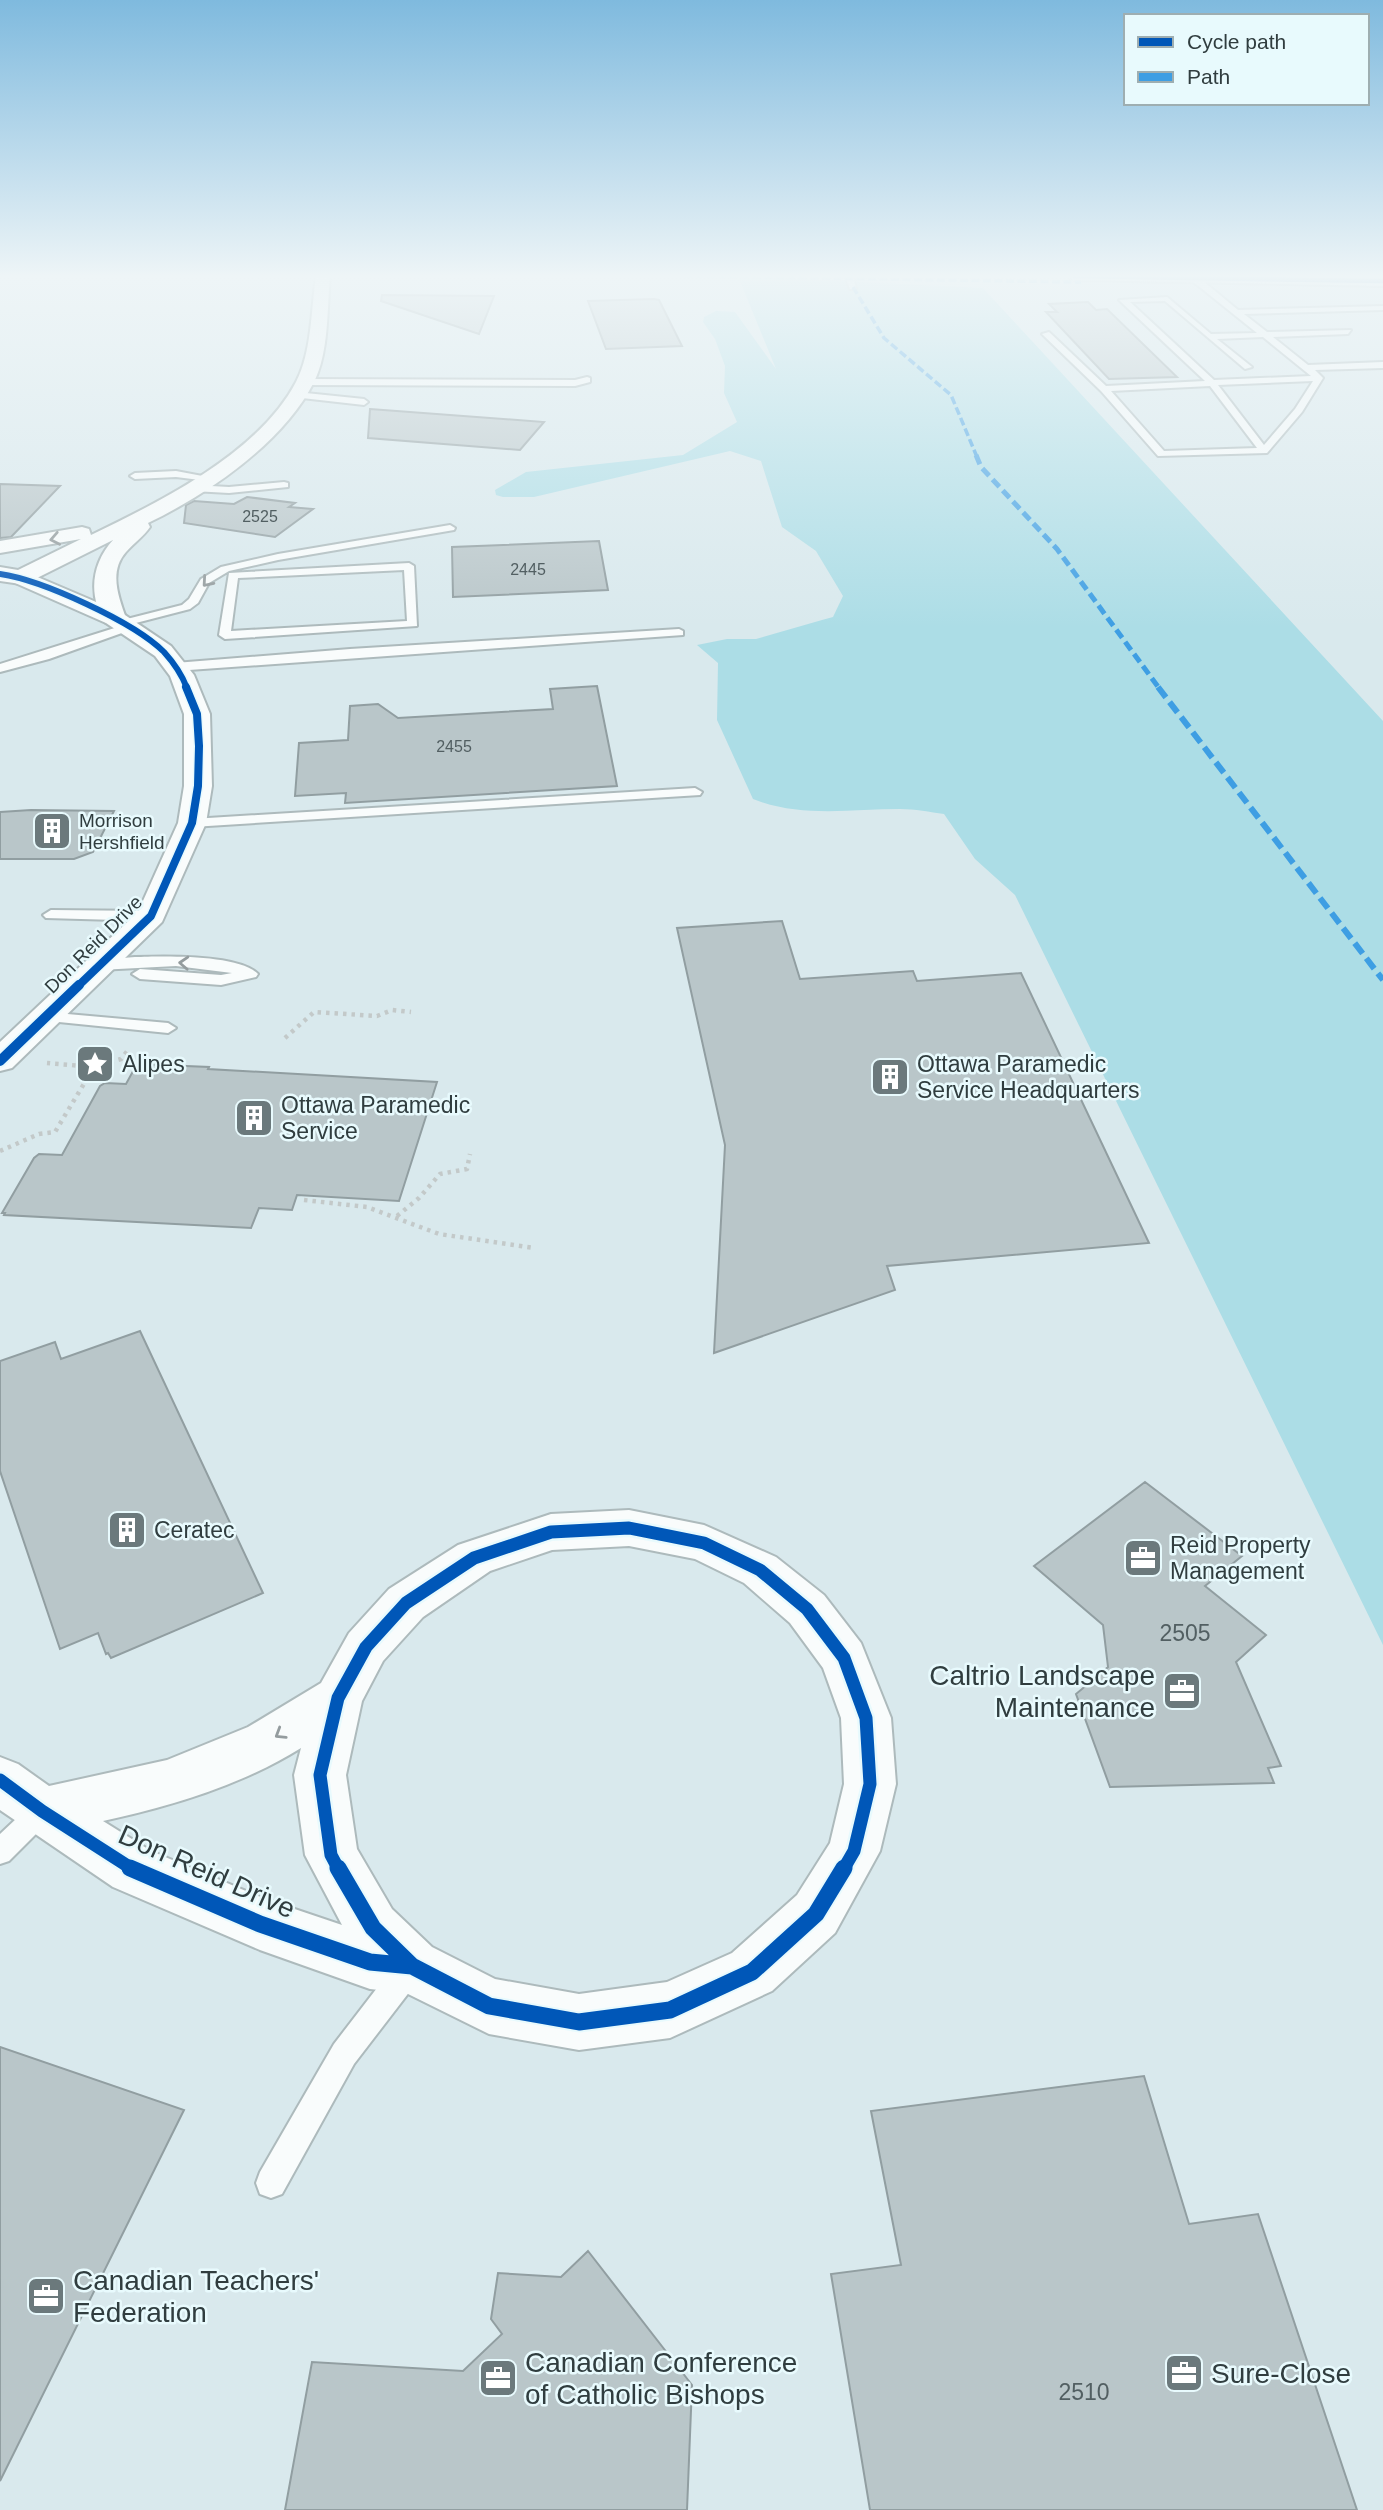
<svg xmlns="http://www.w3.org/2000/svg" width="1383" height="2510" viewBox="0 0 1383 2510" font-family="Helvetica,sans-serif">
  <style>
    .green { fill: #acdde6 }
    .building { fill: #b9c6c9; stroke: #919ea1; stroke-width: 2 }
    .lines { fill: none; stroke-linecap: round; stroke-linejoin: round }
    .lane-casing { stroke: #adbabc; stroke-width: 4 }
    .street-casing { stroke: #adbabc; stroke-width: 4 }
    .secondary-casing { stroke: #adbabc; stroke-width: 4 }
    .path { stroke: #c3c9c9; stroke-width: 4.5; stroke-dasharray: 3.5 5; stroke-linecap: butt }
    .lane { fill: #f9fcfc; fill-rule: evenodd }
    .street { fill: #f9fcfc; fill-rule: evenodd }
    .secondary { fill: #f9fcfc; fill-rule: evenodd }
    .quiet-far2 { stroke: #3e9ee3; stroke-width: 3.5; stroke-dasharray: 8 3.5; stroke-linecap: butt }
    .quiet-far1 { stroke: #3e9ee3; stroke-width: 5; stroke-dasharray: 10 5; stroke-linecap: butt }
    .quiet { stroke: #3e9ee3; stroke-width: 6; stroke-dasharray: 13 6; stroke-linecap: butt }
    .cycleway-far5-casing { stroke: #e8fafd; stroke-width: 6 }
    .cycleway-far4-casing { stroke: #e8fafd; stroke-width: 9 }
    .cycleway-far3-casing { stroke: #e8fafd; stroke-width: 11 }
    .cycleway-far2-casing { stroke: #e8fafd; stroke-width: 14 }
    .cycleway-far1-casing { stroke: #e8fafd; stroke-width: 18 }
    .cycleway-casing { stroke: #e8fafd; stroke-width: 21 }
    .cycleway-far5 { stroke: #0057b8; stroke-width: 4.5 }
    .cycleway-far4 { stroke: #0057b8; stroke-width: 6 }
    .cycleway-far3 { stroke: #0057b8; stroke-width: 8 }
    .cycleway-far2 { stroke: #0057b8; stroke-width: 10 }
    .cycleway-far1 { stroke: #0057b8; stroke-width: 13 }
    .cycleway { stroke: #0057b8; stroke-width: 17 }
    .oneway { stroke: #949c9e }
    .labels { text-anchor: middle; stroke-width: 5; stroke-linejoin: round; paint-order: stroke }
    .far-number-label { font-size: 16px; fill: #525f62 }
    .far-poi-label { font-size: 19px; fill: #303d3f; stroke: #e8fafd; text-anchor: start }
    .far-street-label { font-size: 19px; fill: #303d3f; stroke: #e8fafd }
    .poi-label { font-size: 23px; fill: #303d3f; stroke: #e8fafd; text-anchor: start }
    .near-number-label { font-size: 23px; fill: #525f62 }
    .near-poi-label { font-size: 28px; fill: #303d3f; stroke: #e8fafd; text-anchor: start }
    .near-street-label { font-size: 28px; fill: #303d3f; stroke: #e8fafd }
  </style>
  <rect width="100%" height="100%" fill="#d9e9ed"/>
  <!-- green -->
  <path class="green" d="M 738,276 L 983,288 L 1383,721 L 1383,1645 L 1015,895 L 975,859 L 944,814 C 930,812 915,809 900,809 C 851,809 800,818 753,799 L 717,720 L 718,663 L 697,645 L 727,639 L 756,639 L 822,620 L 833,617 L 843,596 L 816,551 L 782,527 L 761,461 L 730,451 L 534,497 L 503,497 L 496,495 L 495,490 L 526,472 L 683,455 L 737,422 L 724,393 L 725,366 L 715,339 L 703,322 L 704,317 L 716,311 L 735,312 L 776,369 Z"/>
  <!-- building -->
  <path class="building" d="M 382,295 L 494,296 L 479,334 L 381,301 Z
    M 654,299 L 659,300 L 682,346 L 606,349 L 588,301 Z
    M 1088,302 L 1096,310 L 1107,309 L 1177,377 L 1109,379 L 1046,312 L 1057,312 L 1049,304 Z
    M 370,409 L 544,422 L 520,450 L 368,438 Z
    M 0,484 L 60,486 L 11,537 L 0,538 Z
    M 247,497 L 295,503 L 289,507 L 313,509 L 275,537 L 184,523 L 186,505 L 194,501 L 234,504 Z
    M 599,541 L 608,590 L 453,597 L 452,547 Z
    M 597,686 L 617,786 L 345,803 L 346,793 L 295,796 L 299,743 L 348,740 L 350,706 L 378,704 L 398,718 L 553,709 L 550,689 Z
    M 31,810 L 114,811 L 93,852 L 74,859 L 0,859 L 0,812 Z
    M 782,921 L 800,979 L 913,971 L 917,981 L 1021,973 L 1149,1243 L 887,1266 L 895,1290 L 714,1353 L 725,1145 L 677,928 Z
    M 137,1064 L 209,1067 L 208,1069 L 437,1082 L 399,1201 L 297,1195 L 292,1210 L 259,1208 L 251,1228 L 4,1215 L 5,1213 L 2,1213 L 34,1158 L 39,1154 L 62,1155 L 100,1086 L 105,1083 L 126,1084 Z
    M 140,1331 L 263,1593 L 111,1658 L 108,1653 L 106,1654 L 98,1633 L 60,1649 L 0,1471 L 0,1361 L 55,1342 L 61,1359 Z
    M 1145,1482 L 1242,1556 L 1205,1586 L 1266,1635 L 1236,1662 L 1281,1766 L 1268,1768 L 1274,1783 L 1110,1787 L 1076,1694 L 1108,1667 L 1103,1625 L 1034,1566 Z
    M 0,2047 L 184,2110 L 0,2481 Z
    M 1144,2076 L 1189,2224 L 1258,2214 L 1357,2510 L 870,2510 L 831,2274 L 901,2265 L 871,2111 Z
    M 588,2251 L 692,2385 L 687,2510 L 285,2510 L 312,2362 L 463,2371 L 502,2334 L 491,2319 L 498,2273 L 561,2277 Z"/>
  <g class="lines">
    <defs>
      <path id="lane" d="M 845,276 L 853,276 L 856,289 L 850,289 Z
        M 1193,276 L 1197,276 L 1238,310 L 1383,306 L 1383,310 L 1244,314 L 1267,332 L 1351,330 L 1348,334 L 1273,337 L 1308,365 L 1383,362 L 1383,368 L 1315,370 L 1323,378 L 1302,412 L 1267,453 L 1158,456 L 1101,391 L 1042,334 L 1049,332 L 1106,386 L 1205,381 L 1119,300 L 1167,297 L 1211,334 L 1257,333 L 1191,280 ZM 1165,301 L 1245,369 L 1252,367 L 1217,339 L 1263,337 L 1311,376 L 1214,380 L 1130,302 ZM 1313,381 L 1295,409 L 1264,445 L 1218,385 ZM 1210,386 L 1257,448 L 1164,451 L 1111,391 Z
        M 587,377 L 590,378 L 590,382 L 575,386 L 305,385 L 301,382 L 305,379 L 575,380 Z
        M 296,392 L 364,399 L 368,402 L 364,405 L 293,397 L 292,395 Z
        M 176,471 L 213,478 L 208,481 L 176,477 L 135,479 L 130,476 L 135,473 Z
        M 284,482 L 288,483 L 288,487 L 229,493 L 193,491 L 188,488 L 193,485 L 229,487 Z
        M 450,525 L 455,528 L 454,530 L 278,560 L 229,571 L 209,583 L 198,603 L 190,609 L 132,624 L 135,627 L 133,629 L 49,659 L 0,672 L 0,664 L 121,626 L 117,623 L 119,621 L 182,605 L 189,599 L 201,579 L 221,567 L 278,554 Z
        M 409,563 L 414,566 L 417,626 L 225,639 L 219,635 L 229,573 ZM 404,570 L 407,621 L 231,631 L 238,578 Z
        M 679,629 L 683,631 L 683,635 L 175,671 L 169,667 L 175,663 L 350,649 Z
        M 695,788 L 702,792 L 700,795 L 192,827 L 185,823 L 192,819 Z
        M 51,910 L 151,911 L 159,916 L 151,921 L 46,918 L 43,915 Z
        M 135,957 C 163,956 239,954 258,974 L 256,977 L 221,985 L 140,979 L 132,974 L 140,969 L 221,975 L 232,973 L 176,966 L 99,970 L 91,965 L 99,960 Z
        M 45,1012 L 168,1023 L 176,1028 L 168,1033 L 39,1020 L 37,1017 Z
        M 42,1799 L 51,1803 L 55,1811 L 51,1819 L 9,1861 L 0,1864 L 0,1834 L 33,1803 Z
        M 407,1958 L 417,1962 L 421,1972 L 417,1982 L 354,2064 L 282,2194 L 271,2198 L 260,2194 L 256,2183 L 260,2172 L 334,2044 L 397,1962 Z"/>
      <path id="street" d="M 21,570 L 122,613 L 171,646 L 194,675 L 210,714 L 212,786 L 206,823 L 162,922 L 12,1068 L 0,1071 L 0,1042 L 138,912 L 178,823 L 184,786 L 184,714 L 170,676 L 155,656 L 106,623 L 13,582 L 10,577 L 13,572 Z
        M 629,1510 L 704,1525 L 776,1557 L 824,1595 L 861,1643 L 891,1718 L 896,1784 L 880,1851 L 835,1933 L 772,1991 L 670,2038 L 579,2050 L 489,2034 L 406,1993 L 370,1989 L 260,1950 L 113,1887 L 0,1810 L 0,1757 L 18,1764 L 49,1786 L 167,1760 L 248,1727 L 321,1683 L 349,1633 L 389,1589 L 458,1545 L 551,1514 ZM 629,1546 L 695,1559 L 744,1583 L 790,1623 L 823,1668 L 841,1718 L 844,1784 L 830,1843 L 797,1895 L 732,1953 L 667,1982 L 579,1994 L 495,1979 L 432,1947 L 392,1909 L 357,1849 L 346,1775 L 362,1701 L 383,1661 L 423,1617 L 490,1571 L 552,1550 ZM 301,1748 L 294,1775 L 305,1855 L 342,1925 L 265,1899 L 151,1851 L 103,1821 C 171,1806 242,1785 301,1748 Z"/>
      <path id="secondary" d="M 316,276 L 330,276 C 327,309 329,352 314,382 C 283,443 208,494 148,523 L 150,527 C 144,536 134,543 126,552 C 109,571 118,596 126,618 L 122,623 L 106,623 C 87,596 92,563 113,540 L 29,582 L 21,584 L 0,581 L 0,567 L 18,570 L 81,539 L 0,553 L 0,541 L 82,527 L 89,529 L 91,535 C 161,501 259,453 296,382 C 312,352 311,309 316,276 Z
        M 1067,276 L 1383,276 L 1383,286 L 1074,280 Z"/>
    </defs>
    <!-- lane casing -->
    <use href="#lane" class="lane-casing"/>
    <!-- street casing -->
    <use href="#street" class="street-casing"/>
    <!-- secondary casing -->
    <use href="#secondary" class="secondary-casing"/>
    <!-- path -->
    <path class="path" d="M 285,1038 L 314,1012 L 377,1016 L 392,1010 L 411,1012
      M 94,1067 L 121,1059 L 129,1049
      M 0,1151 L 39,1134 L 55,1132 L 94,1067 L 47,1063
      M 304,1200 L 367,1207 L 439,1234 L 534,1248
      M 397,1216 L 419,1198 L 440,1174 L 467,1169 L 470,1154"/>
    <!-- lane -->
    <use href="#lane" class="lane"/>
    <!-- street -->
    <use href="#street" class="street"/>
    <!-- secondary -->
    <use href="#secondary" class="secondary"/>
    <!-- quiet-far2 -->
    <path class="quiet-far2" d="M 684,276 L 1081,282
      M 853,287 L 884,338 L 951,395 L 977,457"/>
    <!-- quiet-far1 -->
    <path class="quiet-far1" d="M 976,455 L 981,467 L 1057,549 L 1159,688"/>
    <!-- quiet -->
    <path class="quiet" d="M 1158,687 L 1383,980"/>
    <defs>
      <path id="cycleway-far5" d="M 1074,276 L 1383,281"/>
      <path id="cycleway-far4" d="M 0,574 C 42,580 134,622 164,652 C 174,663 182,675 187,688"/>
      <path id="cycleway-far3" d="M 77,987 L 151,916 L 192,823 L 198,786 L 199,746 L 197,714 L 186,687"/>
      <path id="cycleway-far2" d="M 0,1061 L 79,985"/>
      <path id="cycleway-far1" d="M 0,1780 L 42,1811 L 134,1870
        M 339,1870 L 331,1855 L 320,1775 L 338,1698 L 366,1647 L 406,1603 L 474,1558 L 551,1532 L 629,1528 L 704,1543 L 760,1570 L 807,1609 L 844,1658 L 866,1718 L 870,1784 L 854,1851 L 843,1870"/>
      <path id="cycleway" d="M 130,1868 L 260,1924 L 370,1962 L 412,1966
        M 338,1868 L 373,1928 L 412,1966
        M 412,1966 L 489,2006 L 579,2022 L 670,2010 L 752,1972 L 816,1914 L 844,1868"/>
    </defs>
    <!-- cycleway-far5 casing -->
    <use href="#cycleway-far5" class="cycleway-far5-casing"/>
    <!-- cycleway-far4 casing -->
    <use href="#cycleway-far4" class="cycleway-far4-casing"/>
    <!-- cycleway-far3 casing -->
    <use href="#cycleway-far3" class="cycleway-far3-casing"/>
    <!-- cycleway-far2 casing -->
    <use href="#cycleway-far2" class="cycleway-far2-casing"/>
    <!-- cycleway-far1 casing -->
    <use href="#cycleway-far1" class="cycleway-far1-casing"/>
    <!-- cycleway casing -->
    <use href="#cycleway" class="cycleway-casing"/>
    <!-- cycleway-far5 -->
    <use href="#cycleway-far5" class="cycleway-far5"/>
    <!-- cycleway-far4 -->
    <use href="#cycleway-far4" class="cycleway-far4"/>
    <!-- cycleway-far3 -->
    <use href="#cycleway-far3" class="cycleway-far3"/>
    <!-- cycleway-far2 -->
    <use href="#cycleway-far2" class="cycleway-far2"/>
    <!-- cycleway-far1 -->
    <use href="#cycleway-far1" class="cycleway-far1"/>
    <!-- cycleway -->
    <use href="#cycleway" class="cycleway"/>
  </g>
  <!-- one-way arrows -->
  <defs><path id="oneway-chevron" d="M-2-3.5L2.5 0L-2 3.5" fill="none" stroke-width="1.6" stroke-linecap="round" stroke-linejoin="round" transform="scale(1.75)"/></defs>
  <g class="oneway">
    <use href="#oneway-chevron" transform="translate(55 539) rotate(169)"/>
    <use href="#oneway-chevron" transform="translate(207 582) rotate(131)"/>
    <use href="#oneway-chevron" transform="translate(184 963) rotate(-177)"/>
    <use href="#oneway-chevron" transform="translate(280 1734) rotate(148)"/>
  </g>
  <!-- sky -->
  <linearGradient id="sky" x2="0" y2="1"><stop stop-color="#7fbade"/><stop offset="0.44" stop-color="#eef5f7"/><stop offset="1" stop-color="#eef5f7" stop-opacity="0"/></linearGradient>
  <rect width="1383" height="628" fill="url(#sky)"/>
  <!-- icons -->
  <defs>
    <symbol id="building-square" viewBox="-11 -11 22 22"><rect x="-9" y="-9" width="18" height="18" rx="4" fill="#6b797c" stroke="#e8fafd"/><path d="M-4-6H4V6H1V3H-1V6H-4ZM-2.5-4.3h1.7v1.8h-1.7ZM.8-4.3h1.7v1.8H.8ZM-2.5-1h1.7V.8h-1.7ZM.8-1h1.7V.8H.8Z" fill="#fff"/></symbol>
    <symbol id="sight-square" viewBox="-11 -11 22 22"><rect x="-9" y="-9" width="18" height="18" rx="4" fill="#6b797c" stroke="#e8fafd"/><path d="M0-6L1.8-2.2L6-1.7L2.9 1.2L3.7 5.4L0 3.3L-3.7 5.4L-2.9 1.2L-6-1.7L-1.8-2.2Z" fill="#fff"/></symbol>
    <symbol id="office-square" viewBox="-11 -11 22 22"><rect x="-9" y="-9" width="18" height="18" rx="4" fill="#6b797c" stroke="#e8fafd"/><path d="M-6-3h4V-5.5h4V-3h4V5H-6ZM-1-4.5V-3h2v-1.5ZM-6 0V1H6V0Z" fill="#fff"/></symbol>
  </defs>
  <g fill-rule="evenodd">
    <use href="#building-square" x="30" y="809" width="44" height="44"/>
    <use href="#sight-square" x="73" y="1042" width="44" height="44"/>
    <use href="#building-square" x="868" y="1055" width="44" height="44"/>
    <use href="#building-square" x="232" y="1096" width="44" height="44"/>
    <use href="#building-square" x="105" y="1508" width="44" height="44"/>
    <use href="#office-square" x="1121" y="1536" width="44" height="44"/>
    <use href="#office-square" x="1160" y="1669" width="44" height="44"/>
    <use href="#office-square" x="24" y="2274" width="44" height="44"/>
    <use href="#office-square" x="1162" y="2351" width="44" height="44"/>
    <use href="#office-square" x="476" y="2356" width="44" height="44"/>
  </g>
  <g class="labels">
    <!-- far-number labels -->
    <g class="far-number-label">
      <text x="260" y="522">2525</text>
      <text x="528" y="575">2445</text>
      <text x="454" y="752">2455</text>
    </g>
    <!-- far-poi labels -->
    <g class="far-poi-label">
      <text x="79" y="827">Morrison<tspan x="79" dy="22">Hershfield</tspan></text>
    </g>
    <!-- far-street labels -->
    <g class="far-street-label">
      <text transform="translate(93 944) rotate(-45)" y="7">Don Reid Drive</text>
    </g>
    <!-- poi labels -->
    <g class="poi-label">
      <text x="122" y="1072">Alipes</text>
      <text x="917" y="1072">Ottawa Paramedic<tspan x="917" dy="26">Service Headquarters</tspan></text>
      <text x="281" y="1113">Ottawa Paramedic<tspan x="281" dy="26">Service</tspan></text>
      <text x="154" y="1538">Ceratec</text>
      <text x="1170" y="1553">Reid Property<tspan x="1170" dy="26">Management</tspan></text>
    </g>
    <!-- near-number labels -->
    <g class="near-number-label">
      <text x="1185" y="1641">2505</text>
      <text x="1084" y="2400">2510</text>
    </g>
    <!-- near-poi labels -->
    <g class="near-poi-label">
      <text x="1155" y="1685" text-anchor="end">Caltrio Landscape<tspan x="1155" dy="32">Maintenance</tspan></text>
      <text x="73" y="2290">Canadian Teachers'<tspan x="73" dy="32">Federation</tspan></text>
      <text x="525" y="2372">Canadian Conference<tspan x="525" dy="32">of Catholic Bishops</tspan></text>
      <text x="1211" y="2383">Sure-Close</text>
    </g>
    <!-- near-street labels -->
    <g class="near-street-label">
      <text transform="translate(207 1871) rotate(24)" y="10">Don Reid Drive</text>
    </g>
  </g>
  <!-- legend -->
  <rect x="1124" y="14" width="245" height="91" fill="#e8fafd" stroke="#9eaeb1" stroke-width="2"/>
  <rect x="1138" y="37" width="35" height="10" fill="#0057b8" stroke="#9eaeb1" stroke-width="2"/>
  <text x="1187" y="49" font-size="21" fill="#303d3f">Cycle path</text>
  <rect x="1138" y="72" width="35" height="10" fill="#3e9ee3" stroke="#9eaeb1" stroke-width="2"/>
  <text x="1187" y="84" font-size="21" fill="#303d3f">Path</text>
</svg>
